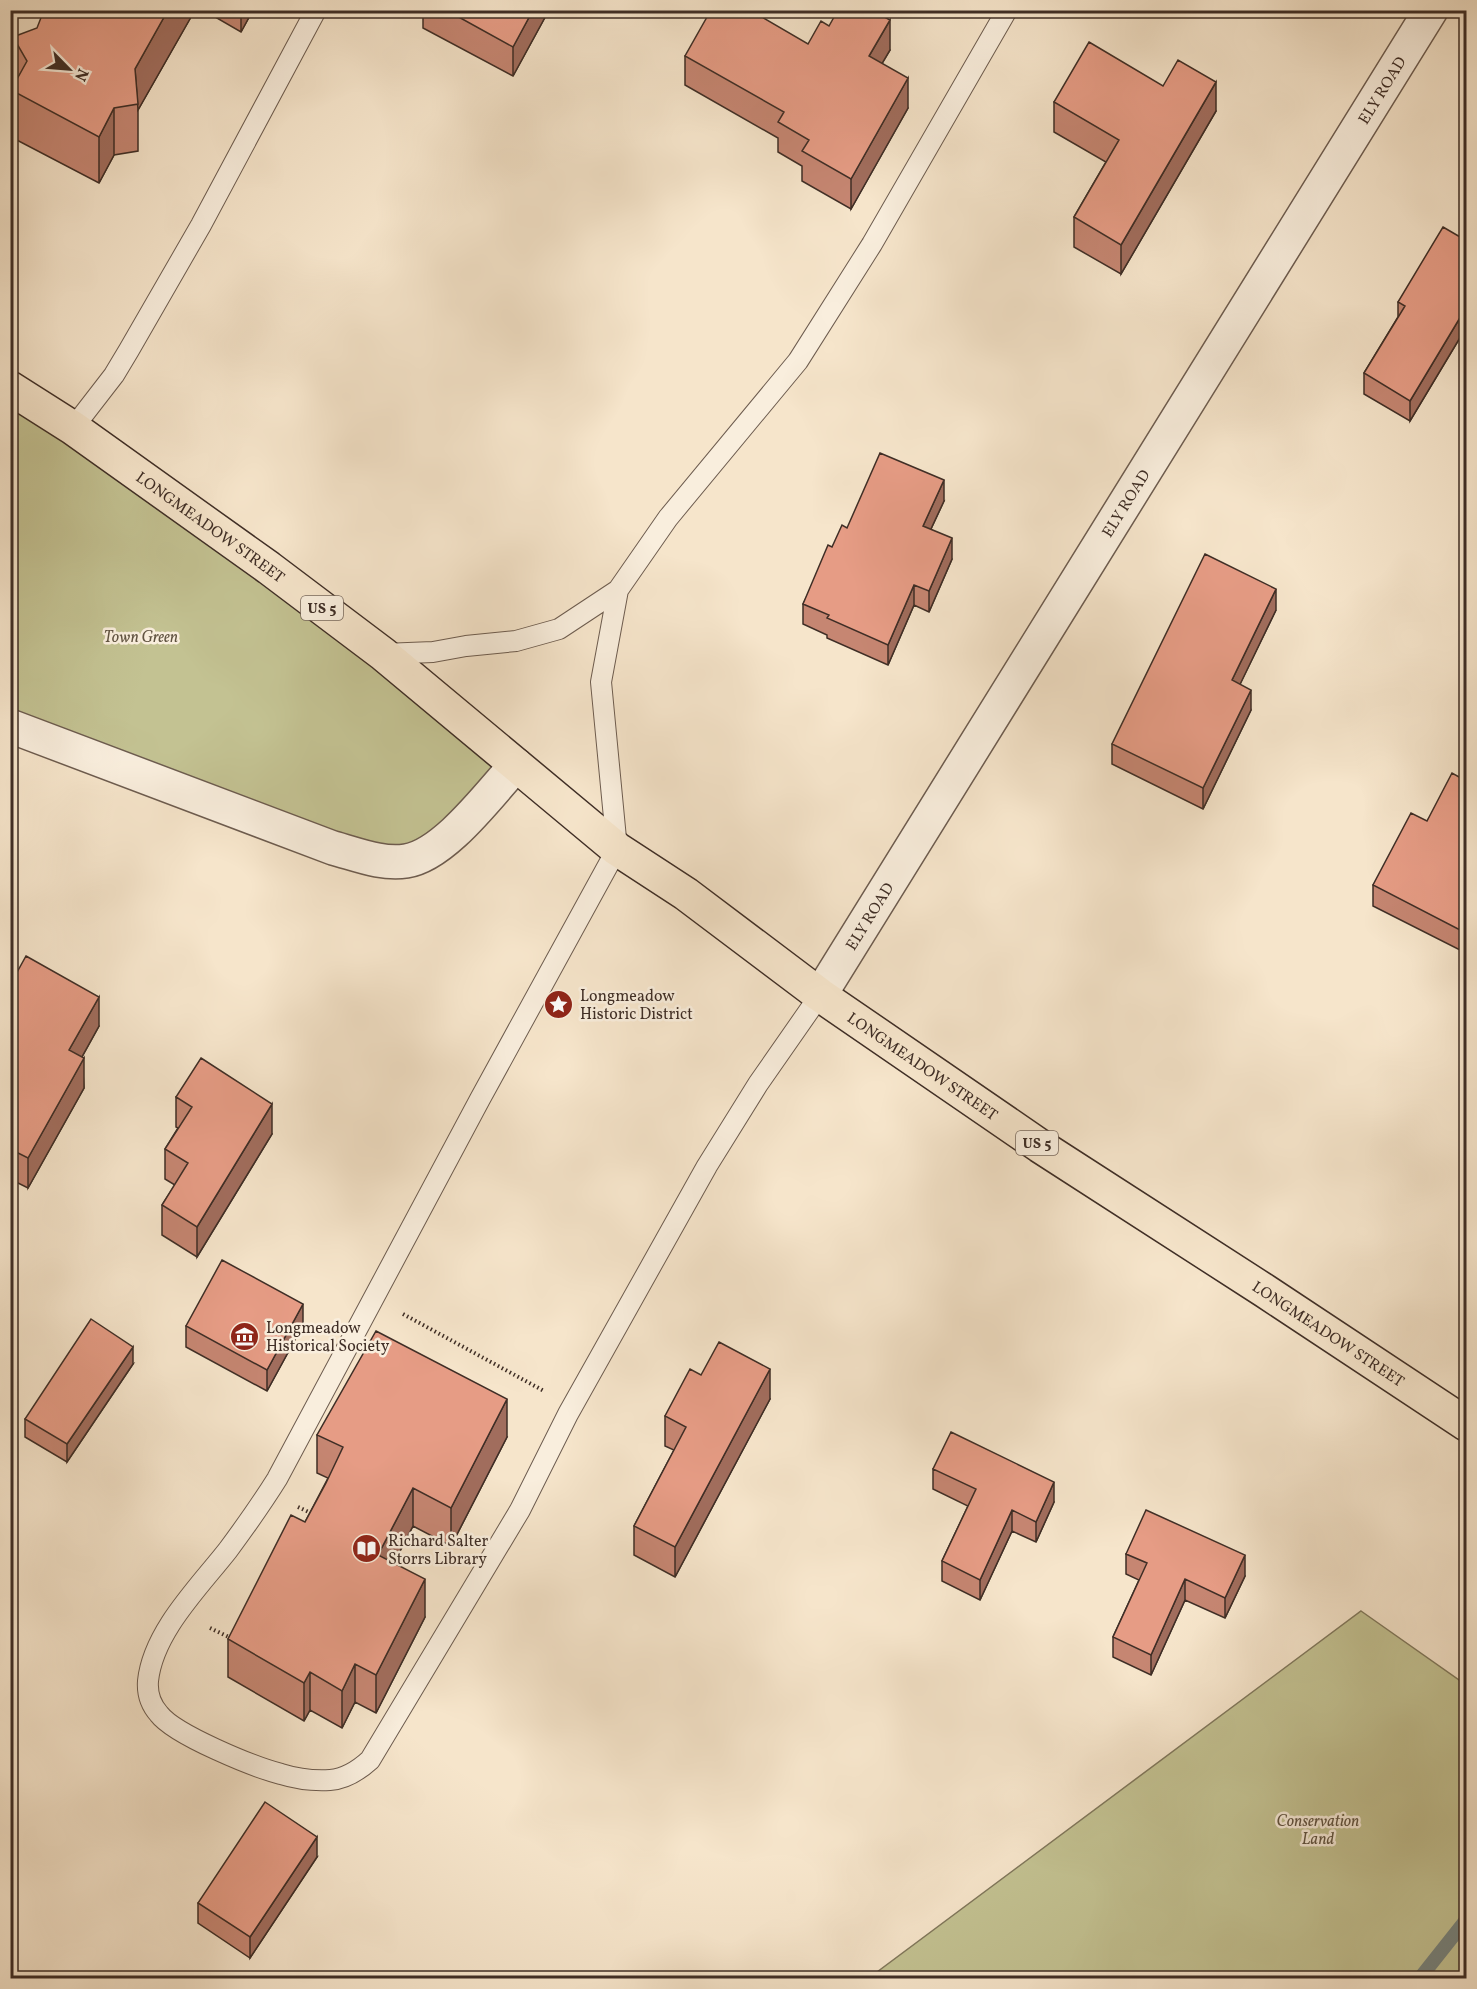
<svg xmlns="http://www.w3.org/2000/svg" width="1477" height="1989" viewBox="0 0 1477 1989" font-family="Vollkorn,serif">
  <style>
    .green { fill: #c3c292; stroke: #81785c; stroke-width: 1.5 }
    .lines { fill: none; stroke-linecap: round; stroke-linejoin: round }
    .stream { stroke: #77847f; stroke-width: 14 }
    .lane-casing { stroke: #6d5c4f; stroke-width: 22 }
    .street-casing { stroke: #6d5c4f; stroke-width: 36 }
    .primary-casing { stroke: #3f2e26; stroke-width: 36 }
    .path { stroke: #3f2e26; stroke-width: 4; stroke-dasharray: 1.5 3; stroke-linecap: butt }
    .lane { stroke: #f9eedd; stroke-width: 20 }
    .street { stroke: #f9eedd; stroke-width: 33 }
    .primary { stroke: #f6e5cb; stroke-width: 33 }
    .wall { fill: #c68672; stroke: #3f2e26; stroke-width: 1.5 }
    .shaded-wall { fill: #a16d5d; stroke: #3f2e26; stroke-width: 1.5 }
    .building { fill: #e69c85; stroke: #3f2e26; stroke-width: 1.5 }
    .labels { text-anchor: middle; stroke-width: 5; stroke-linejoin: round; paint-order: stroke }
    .shield { fill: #f9eedd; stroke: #77685d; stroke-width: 1.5 }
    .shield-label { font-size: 15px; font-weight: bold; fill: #3f2e26 }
    .street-label { font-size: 16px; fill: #3f2e26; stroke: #f9eedd }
    .park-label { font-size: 16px; font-style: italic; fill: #605341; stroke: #f9eedd }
    .poi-label { font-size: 16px; fill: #3f2e26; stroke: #f9eedd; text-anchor: start }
  </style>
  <rect width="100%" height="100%" fill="#f6e5cb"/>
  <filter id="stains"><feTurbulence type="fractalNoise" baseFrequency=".00333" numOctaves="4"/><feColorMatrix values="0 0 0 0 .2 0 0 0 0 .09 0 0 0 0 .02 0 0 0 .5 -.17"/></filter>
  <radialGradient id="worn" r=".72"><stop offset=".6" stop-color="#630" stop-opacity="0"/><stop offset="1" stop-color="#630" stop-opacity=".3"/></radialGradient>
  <!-- green -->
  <path class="green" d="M 10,388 L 516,765 L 406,861 L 11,726 Z
    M 1361,1611 L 1466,1685 L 1466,1978 L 1449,1976 L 1447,1978 L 869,1978 Z"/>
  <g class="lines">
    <!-- stream -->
    <path class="stream" d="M 1420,1978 L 1466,1920"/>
    <defs>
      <path id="lane" d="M 73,428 L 114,375 L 129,350 L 201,225 L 316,10
        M 618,590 L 668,518 L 798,361 L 872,244 L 1007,10
        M 383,654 L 433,652 L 466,646 L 516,641 L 559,629 L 618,590 L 601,682 L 617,849 L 480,1099 L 277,1479 C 262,1503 245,1527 228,1550 C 199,1587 153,1632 148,1681 C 147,1694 150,1704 159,1714 C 175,1735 254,1767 281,1774 C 297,1779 313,1781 330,1780 C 346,1779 359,1770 370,1760 L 520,1510 L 568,1414 L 707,1166 L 758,1084 L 820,995"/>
      <g id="street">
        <path d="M 10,726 L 333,848 C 356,854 382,865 406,861 C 445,855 490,793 516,765"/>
        <path id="s1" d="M 820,995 L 1431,10"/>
      </g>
      <g id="primary">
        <path id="s2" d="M 10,388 L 73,428 L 269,568 L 383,654 L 617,849 L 686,894 L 820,995 L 1040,1146 L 1265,1291 L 1466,1424"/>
      </g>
    </defs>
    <!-- lane casing -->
    <use href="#lane" class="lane-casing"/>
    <!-- street casing -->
    <use href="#street" class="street-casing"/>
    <!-- primary casing -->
    <use href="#primary" class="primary-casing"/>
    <!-- path -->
    <path class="path" d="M 403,1314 L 544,1391
      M 298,1507 L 313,1514
      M 210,1628 L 233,1639"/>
    <!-- lane -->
    <use href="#lane" class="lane"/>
    <!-- street -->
    <use href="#street" class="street"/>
    <!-- primary -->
    <use href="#primary" class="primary"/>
  </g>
  <!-- wall -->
  <path class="wall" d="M 195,10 L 138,110 L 138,151 L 114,155 L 99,183 L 11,137 L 11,90 L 14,86 L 13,37 Z
    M 203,10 L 253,10 L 241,32 Z
    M 423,10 L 549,10 L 513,76 L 423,28 Z
    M 829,26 L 890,50 L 882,63 L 908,108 L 851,209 L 802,181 L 802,166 L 778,152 L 778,138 L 685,85 L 685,56 L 808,44 Z
    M 1163,86 L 1216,111 L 1121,274 L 1074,247 L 1074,217 L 1106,162 L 1054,132 L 1054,102 Z
    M 1467,241 L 1467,326 L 1410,421 L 1364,394 L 1364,373 L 1398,317 L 1398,302 Z
    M 944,501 L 931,529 L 952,559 L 929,612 L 914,605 L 888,665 L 827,638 L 827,635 L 803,624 L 803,604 L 832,547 L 847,528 Z
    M 1276,610 L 1240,684 L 1251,710 L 1203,809 L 1112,764 L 1112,744 Z
    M 1467,763 L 1467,943 L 1462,951 L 1373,906 L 1373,885 L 1427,821 L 1459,777 Z
    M 10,985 L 99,1026 L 82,1057 L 84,1088 L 28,1188 L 10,1179 Z
    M 176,1097 L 272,1134 L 197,1257 L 162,1235 L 162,1205 L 175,1185 L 165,1179 L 165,1149 L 178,1128 L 176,1127 Z
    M 303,1325 L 267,1391 L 186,1347 L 186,1326 Z
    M 133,1364 L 67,1462 L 25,1437 L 25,1419 Z
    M 701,1375 L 770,1399 L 675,1577 L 634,1555 L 634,1526 L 674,1450 L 665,1446 L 665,1416 Z
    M 317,1435 L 507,1437 L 451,1546 L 413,1526 L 394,1563 L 425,1617 L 376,1713 L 355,1702 L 342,1728 L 310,1710 L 304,1721 L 228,1677 L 228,1639 L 305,1522 L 328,1478 L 317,1473 Z
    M 933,1469 L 1054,1502 L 1036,1542 L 1012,1531 L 980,1600 L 942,1581 L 942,1561 L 968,1506 L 933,1489 Z
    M 1126,1554 L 1245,1576 L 1225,1618 L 1185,1600 L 1151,1675 L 1113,1657 L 1113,1637 L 1139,1580 L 1126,1574 Z
    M 317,1857 L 250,1958 L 198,1923 L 198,1903 Z"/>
  <!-- shaded-wall -->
  <path class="shaded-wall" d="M 168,10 L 195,10 L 138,110 L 135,69 Z
    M 241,10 L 253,10 L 241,32 Z
    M 533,10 L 549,10 L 513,76 L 513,47 Z
    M 890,20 L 890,50 L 869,86 L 869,56 Z
    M 908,78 L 908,108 L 851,209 L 851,179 Z
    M 1216,82 L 1216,111 L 1121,274 L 1121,245 Z
    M 114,108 L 114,155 L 99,183 L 99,137 Z
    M 1467,306 L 1467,326 L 1410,421 L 1410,401 Z
    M 944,480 L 944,501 L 923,546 L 923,526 Z
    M 952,538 L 952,559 L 929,612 L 929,591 Z
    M 914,585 L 914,605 L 888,665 L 888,645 Z
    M 1276,589 L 1276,610 L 1232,701 L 1232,680 Z
    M 1251,690 L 1251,710 L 1203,809 L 1203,788 Z
    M 1467,923 L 1467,943 L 1462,951 L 1462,931 Z
    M 99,997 L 99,1026 L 69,1080 L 69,1050 Z
    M 84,1058 L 84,1088 L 28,1188 L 28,1158 Z
    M 272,1104 L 272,1134 L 197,1257 L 197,1227 Z
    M 303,1304 L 303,1325 L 267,1391 L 267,1370 Z
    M 133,1347 L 133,1364 L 67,1462 L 67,1444 Z
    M 770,1369 L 770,1399 L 675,1577 L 675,1547 Z
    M 507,1399 L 507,1437 L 451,1546 L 451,1508 Z
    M 1054,1482 L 1054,1502 L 1036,1542 L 1036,1522 Z
    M 413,1488 L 413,1526 L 378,1593 L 378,1555 Z
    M 1012,1510 L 1012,1531 L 980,1600 L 980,1580 Z
    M 1245,1555 L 1245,1576 L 1225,1618 L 1225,1598 Z
    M 425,1579 L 425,1617 L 376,1713 L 376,1675 Z
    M 1185,1579 L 1185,1600 L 1151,1675 L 1151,1655 Z
    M 355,1664 L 355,1702 L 342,1728 L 342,1691 Z
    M 310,1672 L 310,1710 L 304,1721 L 304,1683 Z
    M 317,1837 L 317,1857 L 250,1958 L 250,1937 Z"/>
  <!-- building -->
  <path class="building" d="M 44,10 L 168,10 L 135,69 L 138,104 L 114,108 L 99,137 L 11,90 L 27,61 L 13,37 L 37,28 Z
    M 446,10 L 533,10 L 513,47 Z
    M 711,10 L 750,10 L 808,44 L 821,21 L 829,26 L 838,10 L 872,10 L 890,20 L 869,56 L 908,78 L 851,179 L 802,151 L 809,140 L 778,122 L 784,112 L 685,56 Z
    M 1089,42 L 1163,86 L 1178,60 L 1216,82 L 1121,245 L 1074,217 L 1119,140 L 1054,102 Z
    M 1443,227 L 1467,241 L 1467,306 L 1410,401 L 1364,373 L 1405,306 L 1398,302 Z
    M 880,453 L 944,480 L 923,526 L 952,538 L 929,591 L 914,585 L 888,645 L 827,618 L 829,615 L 803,604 L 828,545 L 832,547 L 842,525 L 847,528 Z
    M 1205,554 L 1276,589 L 1232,680 L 1251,690 L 1203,788 L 1112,744 Z
    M 1467,763 L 1467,923 L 1462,931 L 1373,885 L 1411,813 L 1427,821 L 1452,773 L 1459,777 Z
    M 26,956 L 99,997 L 69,1050 L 84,1058 L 28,1158 L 10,1149 L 10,1052 L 14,1044 L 10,1042 L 10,985 Z
    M 201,1058 L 272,1104 L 197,1227 L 162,1205 L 188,1163 L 165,1149 L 192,1107 L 176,1097 Z
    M 222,1260 L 303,1304 L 267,1370 L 186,1326 Z
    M 91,1319 L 133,1347 L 67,1444 L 25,1419 Z
    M 376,1331 L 507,1399 L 451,1508 L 413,1488 L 378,1555 L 425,1579 L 376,1675 L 355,1664 L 342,1691 L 310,1672 L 304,1683 L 228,1639 L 291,1515 L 305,1522 L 326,1483 L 343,1447 L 317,1435 Z
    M 719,1342 L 770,1369 L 675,1547 L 634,1526 L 686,1427 L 665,1416 L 690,1369 L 701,1375 Z
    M 951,1432 L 1054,1482 L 1036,1522 L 1012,1510 L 980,1580 L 942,1561 L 976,1489 L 933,1469 Z
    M 1146,1510 L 1245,1555 L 1225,1598 L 1185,1579 L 1151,1655 L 1113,1637 L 1147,1563 L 1126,1554 Z
    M 265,1802 L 317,1837 L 250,1937 L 198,1903 Z"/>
  <!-- icons -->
  <defs>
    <symbol id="sight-disc" viewBox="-11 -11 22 22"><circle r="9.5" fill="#8f2418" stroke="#f9eedd"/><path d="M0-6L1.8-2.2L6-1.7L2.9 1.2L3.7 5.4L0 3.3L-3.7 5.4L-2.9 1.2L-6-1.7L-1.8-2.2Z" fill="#fff"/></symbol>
    <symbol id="museum-disc" viewBox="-11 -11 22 22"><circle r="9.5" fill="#8f2418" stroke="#f9eedd"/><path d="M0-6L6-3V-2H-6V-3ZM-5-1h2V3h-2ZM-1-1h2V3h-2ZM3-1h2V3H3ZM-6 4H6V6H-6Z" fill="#fff"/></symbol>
    <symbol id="library-disc" viewBox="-11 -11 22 22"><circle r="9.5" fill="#8f2418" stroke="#f9eedd"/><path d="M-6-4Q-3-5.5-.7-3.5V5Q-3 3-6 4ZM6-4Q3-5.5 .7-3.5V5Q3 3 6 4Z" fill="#fff"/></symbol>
  </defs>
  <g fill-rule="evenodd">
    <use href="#sight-disc" x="542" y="988" width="33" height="33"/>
    <use href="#museum-disc" x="228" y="1320" width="33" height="33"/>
    <use href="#library-disc" x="350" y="1532" width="33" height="33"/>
  </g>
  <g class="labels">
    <!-- shield labels -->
    <g class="shield">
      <rect x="301" y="596" width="42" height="24" rx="4.5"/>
      <rect x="1016" y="1131" width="42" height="24" rx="4.5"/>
    </g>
    <g class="shield-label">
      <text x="322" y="613">US 5</text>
      <text x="1037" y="1148">US 5</text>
    </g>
    <!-- street labels -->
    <g class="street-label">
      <text dy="6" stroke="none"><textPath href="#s1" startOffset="1065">ELY ROAD</textPath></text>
      <text dy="6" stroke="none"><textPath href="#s1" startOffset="579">ELY ROAD</textPath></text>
      <text dy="6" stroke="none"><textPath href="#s2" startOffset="244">LONGMEADOW STREET</textPath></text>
      <text dy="6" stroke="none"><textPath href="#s1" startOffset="93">ELY ROAD</textPath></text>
      <text dy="6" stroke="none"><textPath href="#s2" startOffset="1138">LONGMEADOW STREET</textPath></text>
      <text dy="6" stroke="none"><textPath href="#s2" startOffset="1624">LONGMEADOW STREET</textPath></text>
    </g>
    <!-- park labels -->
    <g class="park-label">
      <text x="141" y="642">Town Green</text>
      <text x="1318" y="1826">Conservation<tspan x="1318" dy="18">Land</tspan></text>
    </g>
    <!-- poi labels -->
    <g class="poi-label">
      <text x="580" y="1001">Longmeadow<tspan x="580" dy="18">Historic District</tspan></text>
      <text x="266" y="1333">Longmeadow<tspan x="266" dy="18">Historical Society</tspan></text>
      <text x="388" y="1546">Richard Salter<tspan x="388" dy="18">Storrs Library</tspan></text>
    </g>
  </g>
  <!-- margin -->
  <rect width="1477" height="1989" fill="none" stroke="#f6e5cb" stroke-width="36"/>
  <rect x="12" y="12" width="1453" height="1965" fill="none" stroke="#3f2e26" stroke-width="3"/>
  <rect x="18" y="18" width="1441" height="1953" fill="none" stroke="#3f2e26" stroke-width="1.5"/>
  <!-- north arrow -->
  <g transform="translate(69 69) rotate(115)" stroke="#f9eedd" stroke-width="4.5" paint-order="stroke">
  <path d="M0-4.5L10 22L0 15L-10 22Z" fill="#3f2e26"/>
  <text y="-9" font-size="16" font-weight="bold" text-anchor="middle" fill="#3f2e26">N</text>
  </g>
  <rect width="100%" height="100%" filter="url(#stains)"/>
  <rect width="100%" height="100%" fill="url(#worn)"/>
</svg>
